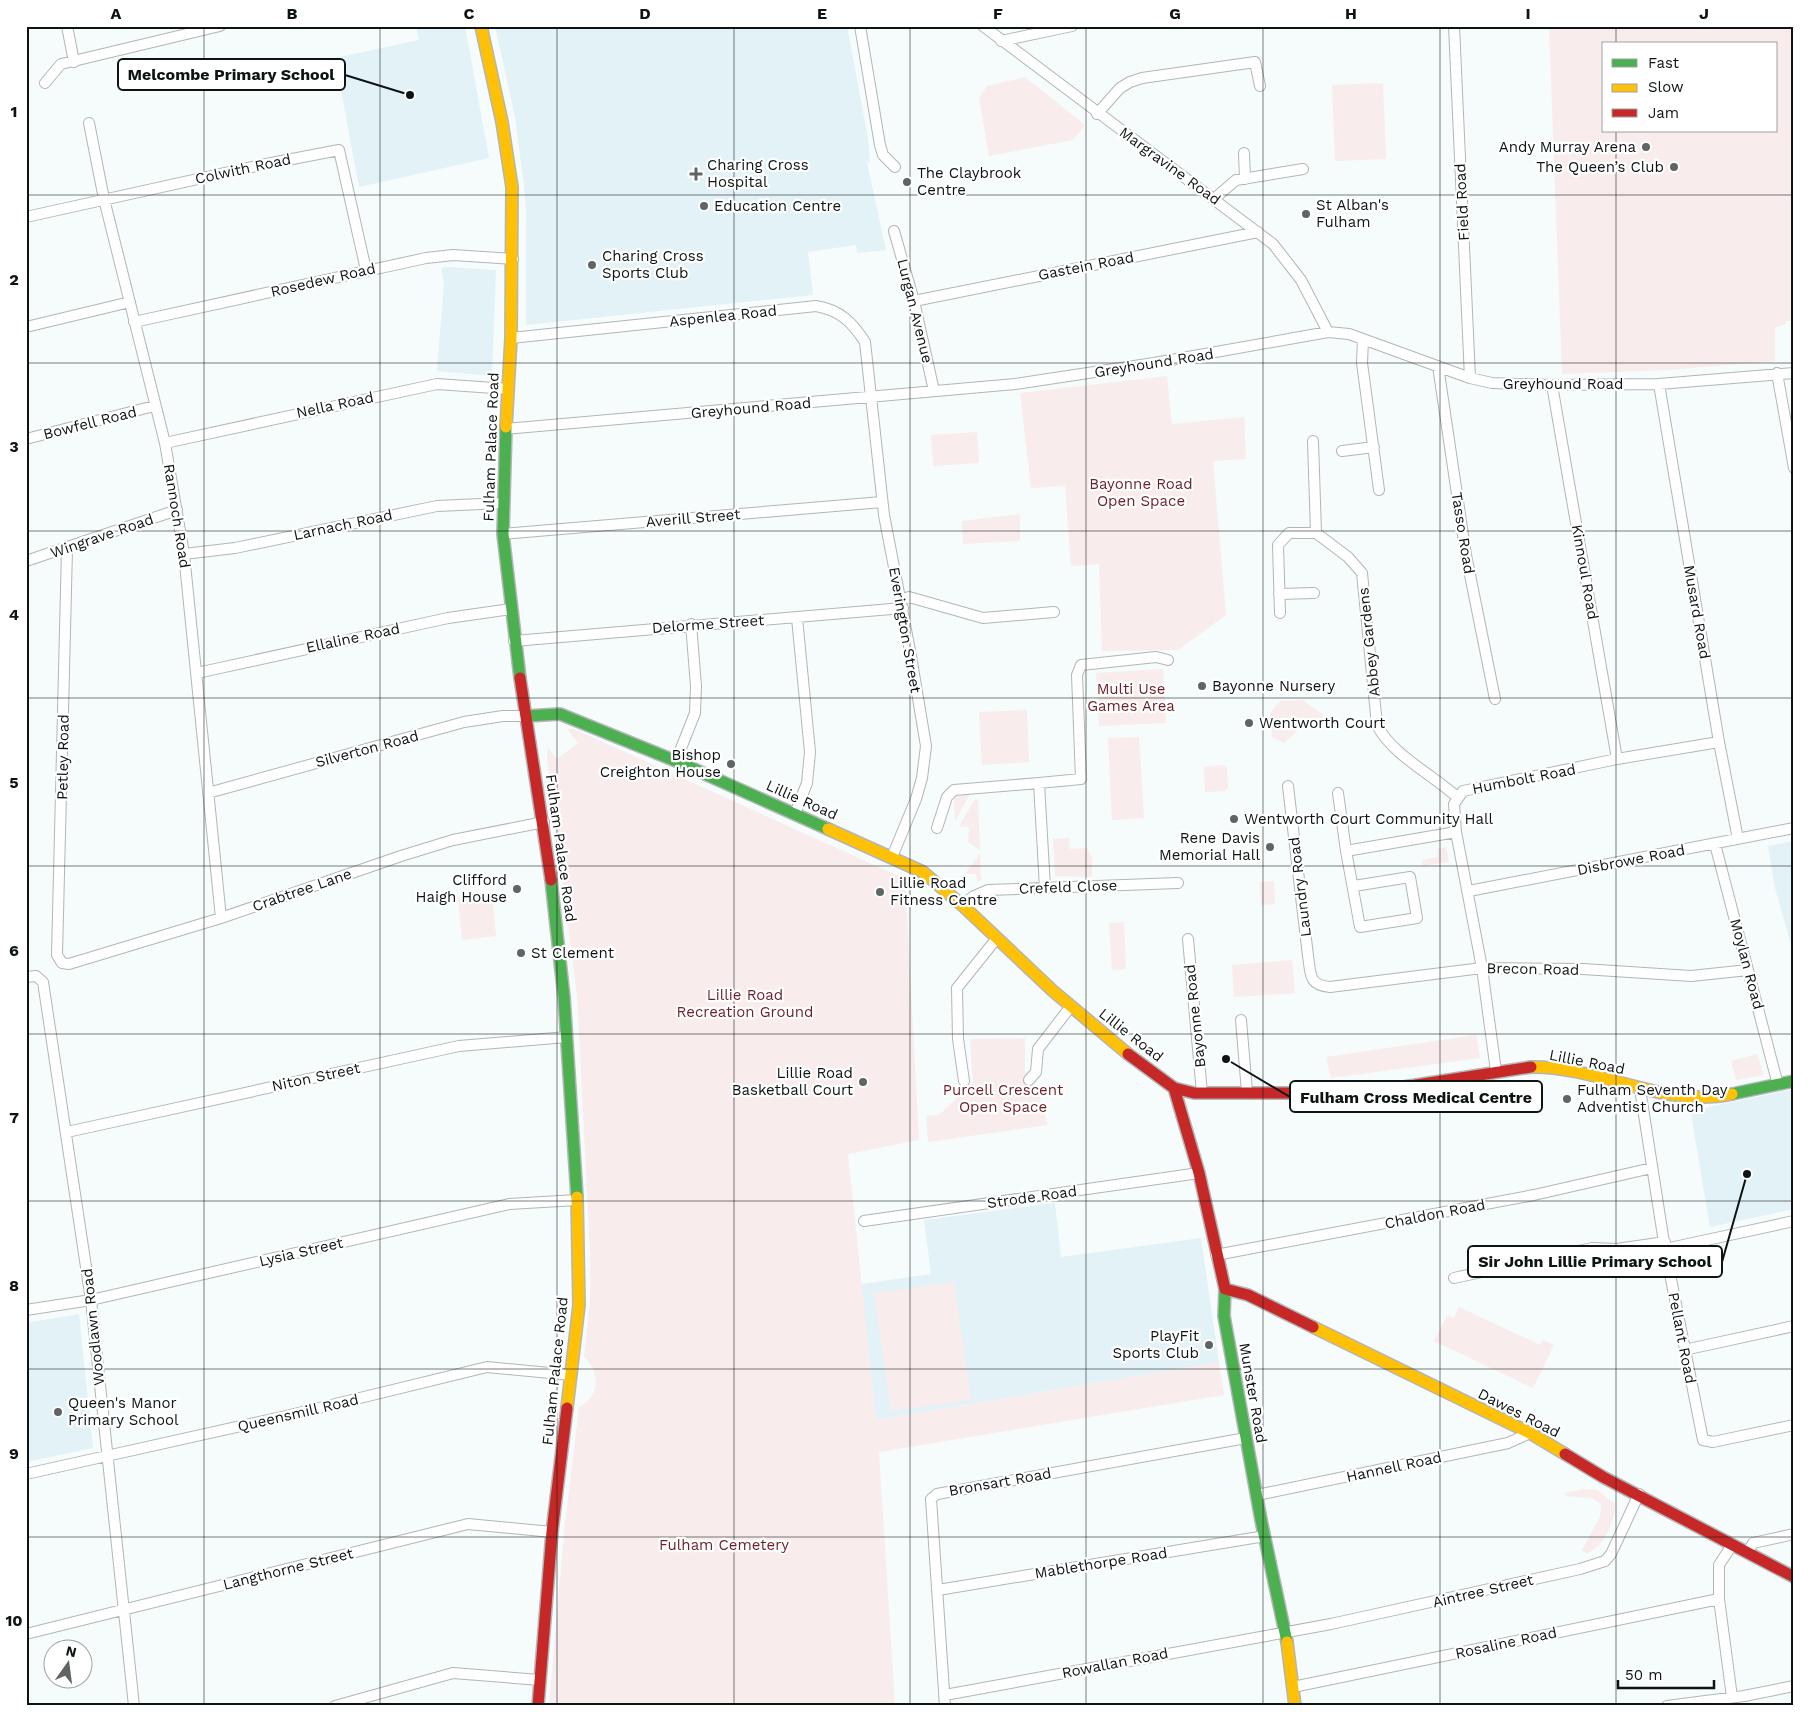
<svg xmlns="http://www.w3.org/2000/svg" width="1820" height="1732" viewBox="0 0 1820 1732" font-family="'Work Sans',sans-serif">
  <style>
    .built { fill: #e3f2f6 }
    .green { fill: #f8ecec; fill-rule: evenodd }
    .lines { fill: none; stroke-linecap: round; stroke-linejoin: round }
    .street-casing { stroke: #b2b6b7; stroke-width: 12 }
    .fast-casing { stroke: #b2b6b7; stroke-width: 14 }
    .slow-casing { stroke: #b2b6b7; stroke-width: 14 }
    .jam-casing { stroke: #b2b6b7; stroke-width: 14 }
    .street { stroke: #fefefe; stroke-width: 10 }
    .fast { stroke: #4caf50; stroke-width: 11 }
    .slow { stroke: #ffc107; stroke-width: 11 }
    .jam { stroke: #c62828; stroke-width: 11 }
    .grid { fill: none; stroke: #0e1314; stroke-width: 1; stroke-opacity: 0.55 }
    .poi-dot { fill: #5f6465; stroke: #fff; stroke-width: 2 }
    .labels { text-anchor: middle; stroke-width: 4.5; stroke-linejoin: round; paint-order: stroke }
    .poi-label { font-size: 15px; fill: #0e1314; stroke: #fff; text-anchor: start }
    .street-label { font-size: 15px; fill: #0e1314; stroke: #fff }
    .park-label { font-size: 15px; fill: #6c1f27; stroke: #fff }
    .leader { fill: none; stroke: #0e1314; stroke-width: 2 }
    .callout-dot { fill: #0e1314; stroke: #fff; stroke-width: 2 }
    .callout { fill: #fff; stroke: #0e1314; stroke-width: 2 }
    .callout-label { font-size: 16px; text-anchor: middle; font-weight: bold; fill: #0e1314 }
    .neatline { fill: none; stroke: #0e1314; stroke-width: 2 }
    .grid-label { font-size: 16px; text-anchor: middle; font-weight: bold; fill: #0e1314 }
  </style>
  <rect width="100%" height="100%" fill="#f6fbfb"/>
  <!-- built -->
  <path class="built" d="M 416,26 L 465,26 L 489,158 L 359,187 L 335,58 L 419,40 Z
    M 495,26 L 847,26 L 868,138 L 870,162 L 867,163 L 886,250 L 857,253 L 856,245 L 808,252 L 813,295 L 526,325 L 526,213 L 524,186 L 515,117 Z
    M 447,267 L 496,270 L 492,376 L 437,371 L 444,283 L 441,268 Z
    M 1794,841 L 1794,955 L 1775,888 L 1768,846 Z
    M 1794,1089 L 1794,1209 L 1710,1227 L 1690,1107 L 1704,1108 Z
    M 1055,1203 L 1061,1257 L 1201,1238 L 1219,1362 L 876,1420 L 861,1284 L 931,1274 L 924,1220 Z
    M 79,1314 L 93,1448 L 26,1462 L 26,1323 Z"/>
  <!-- green -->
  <path class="green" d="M 1549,26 L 1794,26 L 1794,321 L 1786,321 L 1786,324 L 1775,327 L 1775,361 L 1667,370 L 1562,374 ZM 1604,44 L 1776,44 L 1776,131 L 1604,131 Z
    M 1025,77 L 1085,125 L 1073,140 L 989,156 L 979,98 L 987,86 Z
    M 1383,83 L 1386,159 L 1335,161 L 1332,85 Z
    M 1167,376 L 1172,424 L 1244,417 L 1246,459 L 1213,461 L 1226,615 L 1178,650 L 1102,651 L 1099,564 L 1071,566 L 1065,486 L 1031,488 L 1020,393 Z
    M 977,432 L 979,463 L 933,466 L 931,435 Z
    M 1020,514 L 1020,541 L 963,544 L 962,521 Z
    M 1163,669 L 1166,723 L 1099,726 L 1096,673 Z
    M 1302,700 L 1323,714 L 1324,725 L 1302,726 L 1284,743 L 1272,737 L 1270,713 L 1280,701 Z
    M 1027,710 L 1029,762 L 982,765 L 979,712 Z
    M 567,729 L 574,729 L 905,879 L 919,1140 L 848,1154 L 876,1420 L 1219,1362 L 1224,1395 L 879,1452 L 895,1706 L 549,1706 L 565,1523 L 579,1407 C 601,1397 600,1371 584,1357 L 590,1302 L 590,1251 L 577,995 L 547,759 L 548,747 L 557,759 L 578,743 Z
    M 1139,737 L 1144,818 L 1112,820 L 1108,738 Z
    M 1224,765 L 1227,769 L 1228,788 L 1225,791 L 1205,792 L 1204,767 Z
    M 971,792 L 955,821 L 954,798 L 958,794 Z
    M 975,799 L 978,800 L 980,850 L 968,842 L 969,827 L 959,826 Z
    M 1069,838 L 1070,849 L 1087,848 L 1092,858 L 1092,877 L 1055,876 L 1053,839 Z
    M 1446,847 L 1449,862 L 1423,866 L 1422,860 L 1438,857 L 1437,849 Z
    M 980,853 L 981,881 L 977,881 L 976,874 L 965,874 Z
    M 1274,881 L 1275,904 L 1261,905 L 1260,882 Z
    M 492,895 L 496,936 L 462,940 L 458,898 Z
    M 1124,922 L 1126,969 L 1112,970 L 1109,923 Z
    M 1292,960 L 1295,993 L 1234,997 L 1232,965 Z
    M 1476,1035 L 1480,1058 L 1331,1078 L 1326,1057 Z
    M 1025,1038 L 1025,1072 L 1038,1091 L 1048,1125 L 928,1142 L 926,1116 L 939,1115 L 973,1083 L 970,1039 Z
    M 1757,1054 L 1764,1075 L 1736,1080 L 1731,1061 Z
    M 954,1282 L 971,1400 L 891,1411 L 874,1293 Z
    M 1459,1307 L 1540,1345 L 1543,1340 L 1554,1345 L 1533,1388 L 1434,1341 L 1447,1316 L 1454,1318 Z
    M 1584,1489 L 1597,1490 L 1615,1504 C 1614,1524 1605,1544 1587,1554 L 1582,1550 L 1600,1517 L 1601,1504 L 1592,1498 L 1566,1496 L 1565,1493 Z"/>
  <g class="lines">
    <defs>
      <path id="street" d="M 67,26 L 74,62
        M 860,26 L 880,145 L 883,155 L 895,167
        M 983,26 L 1273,244 L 1301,280 L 1328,332
        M 1454,26 L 1470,378
        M 1001,41 L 1072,26
        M 45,83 L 61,64 L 220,26
        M 1097,114 L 1120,88 L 1130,82 L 1142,78 L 1255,62 L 1260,86
        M 89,123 L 104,199 L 165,443 L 184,554 L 221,918
        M 1244,153 L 1245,179
        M 1215,198 L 1236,180 L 1303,169
        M 26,217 L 261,165 L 339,150 L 366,270
        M 894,231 L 914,301 L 934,391
        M 914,301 L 1258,232
        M 134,322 L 426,258 L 453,255 L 513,259
        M 26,327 L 130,302
        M 511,338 L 816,306 C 840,310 852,322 865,342 L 884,515 L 911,656 L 926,746 L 922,778 L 916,799 L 892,857
        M 1363,339 L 1362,363 L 1379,490
        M 1438,366 L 1466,555 L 1495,699
        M 1777,373 L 1794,468
        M 1659,384 L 1719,742 L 1738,839
        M 1552,385 L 1617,759
        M 506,429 L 1015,384 L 1154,363 L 1328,332 L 1349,334 L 1470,378 L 1492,383 L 1552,385 L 1659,384 L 1794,373
        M 26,439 L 154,406
        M 1313,441 L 1316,533 L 1348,557 L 1362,573 L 1377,725 C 1391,754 1433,775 1457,797
        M 165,443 L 437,384 L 508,389
        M 1342,451 L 1374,447
        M 503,534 L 882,502
        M 67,549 L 57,955 L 62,963 L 69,964 L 221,918 L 401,856 L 453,840 L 544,822
        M 184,554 L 235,548 L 437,506 L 503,503
        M 26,561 L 177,510
        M 1279,594 L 1314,593
        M 901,599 L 909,597 L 983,618 L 1054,612
        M 1280,613 L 1278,545 L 1289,533 L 1316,533
        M 514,641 L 903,608
        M 197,673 L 448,618 L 511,609
        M 676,761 L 695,713 L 696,686 L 691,624
        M 1288,786 L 1308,956 C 1311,974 1308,985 1330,987 L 1482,968 L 1583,969 L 1691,976 L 1748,970
        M 208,793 L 464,722 L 503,716 L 527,716
        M 1338,793 L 1346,851 L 1456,832
        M 795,814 L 807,783 L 810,752 L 797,618
        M 937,828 L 947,797 L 954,790 L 1039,783
        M 1715,844 L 1778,1085
        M 1346,851 L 1360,927 L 1417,918 L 1410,877 L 1354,886
        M 1045,888 L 1039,783 L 1081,779 L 1077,675 L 1081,665 L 1156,657 L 1168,660
        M 1469,891 L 1794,828
        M 962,905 L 974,896 L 988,890 L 1178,883
        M 1188,939 L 1202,1093
        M 26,977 L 36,976 L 43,982 L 91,1300 L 134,1706
        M 1241,1020 L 1247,1092
        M 1496,1071 L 1482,968 L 1456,832 L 1454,804 L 1463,791 L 1617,759 L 1719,742
        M 1029,1080 L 1036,1072 L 1038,1049 L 1071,1006
        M 964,1081 L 958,1039 L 957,988 L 997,938
        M 1640,1089 L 1665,1249 L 1703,1440 L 1713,1442 L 1794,1425
        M 67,1132 L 459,1046 L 567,1037
        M 864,1221 L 1199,1173
        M 1665,1249 L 1794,1221
        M 1216,1255 L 1534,1195 L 1652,1168
        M 1454,1278 L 1592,1248 L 1617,1249 L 1665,1242
        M 26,1310 L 91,1300 L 509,1204 L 577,1200
        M 1684,1350 L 1794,1326
        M 26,1474 L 286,1416 L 487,1367 L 571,1375
        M 1257,1495 L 1508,1443 L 1530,1433
        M 1732,1545 L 1719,1565 L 1719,1599 L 1732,1697
        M 1747,1553 L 1753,1543 L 1794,1534
        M 938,1590 L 1265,1536
        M 26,1634 L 468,1524 L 552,1532
        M 1293,1687 L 1719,1599
        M 945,1695 L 1331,1624 L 1580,1569 L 1605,1561 L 1611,1554 L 1639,1494
        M 335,1706 L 453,1673 L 540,1680
        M 945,1706 L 931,1499 L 937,1494 L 1246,1438
        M 1667,1706 L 1744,1696 L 1794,1686"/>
      <path id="fast" d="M 506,427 L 503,534 L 520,678
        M 527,716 L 560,714 L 676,761 L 828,829
        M 551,880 L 564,997 L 577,1197
        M 1732,1094 L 1794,1081
        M 1225,1289 L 1224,1316 L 1261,1520 L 1287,1642"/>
      <path id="slow" d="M 481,26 L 502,122 L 512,187 L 511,338 L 506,427
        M 828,829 L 923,872 L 962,905 L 1053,991 L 1128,1054
        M 1531,1067 C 1599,1066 1665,1109 1732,1094
        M 1313,1327 L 1530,1433 L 1565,1454
        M 567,1408 L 579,1305 L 577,1197
        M 1287,1642 L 1295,1706"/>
      <path id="jam" d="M 520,678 L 551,880
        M 1128,1054 L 1174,1088 L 1194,1093 L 1365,1093 L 1531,1067
        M 1174,1088 L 1199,1173 L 1225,1289 L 1248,1295 L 1313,1327
        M 1565,1454 L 1603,1477 L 1794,1577
        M 538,1706 L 552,1532 L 567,1408"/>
    </defs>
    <!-- street casing -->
    <use href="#street" class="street-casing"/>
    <!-- fast casing -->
    <use href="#fast" class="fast-casing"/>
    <!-- slow casing -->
    <use href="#slow" class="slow-casing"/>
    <!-- jam casing -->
    <use href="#jam" class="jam-casing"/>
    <!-- street -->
    <use href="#street" class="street"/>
    <!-- fast -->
    <use href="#fast" class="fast"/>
    <!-- slow -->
    <use href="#slow" class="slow"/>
    <!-- jam -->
    <use href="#jam" class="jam"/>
  </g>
  <!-- grid -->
  <path class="grid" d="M 204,26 L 204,1706M 380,26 L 380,1706M 557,26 L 557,1706M 734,26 L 734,1706M 910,26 L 910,1706M 1086,26 L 1086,1706M 1263,26 L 1263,1706M 1440,26 L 1440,1706M 1616,26 L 1616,44M 1616,131 L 1616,1706M 26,195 L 1794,195M 26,363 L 1794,363M 26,531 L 1794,531M 26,698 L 1794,698M 26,866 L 1794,866M 26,1034 L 1794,1034M 26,1201 L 1794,1201M 26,1369 L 1794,1369M 26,1537 L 1794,1537"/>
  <!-- markers -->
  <g class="poi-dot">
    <circle cx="1646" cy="147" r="5"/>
    <circle cx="1674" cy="167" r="5"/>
    <path d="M693.5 166.5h5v5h5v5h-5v5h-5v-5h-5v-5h5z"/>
    <circle cx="907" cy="182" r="5"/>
    <circle cx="704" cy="206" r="5"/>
    <circle cx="1306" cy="214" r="5"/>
    <circle cx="592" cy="265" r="5"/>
    <circle cx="1202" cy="686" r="5"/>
    <circle cx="1249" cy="723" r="5"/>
    <circle cx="731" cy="764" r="5"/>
    <circle cx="1234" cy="819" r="5"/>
    <circle cx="1270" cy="847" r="5"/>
    <circle cx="517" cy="889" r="5"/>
    <circle cx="880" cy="892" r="5"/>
    <circle cx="521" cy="953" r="5"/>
    <circle cx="863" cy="1082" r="5"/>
    <circle cx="1567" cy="1099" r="5"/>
    <circle cx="1209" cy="1345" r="5"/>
    <circle cx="58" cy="1412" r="5"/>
  </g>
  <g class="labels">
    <!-- poi labels -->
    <g class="poi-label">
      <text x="1636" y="152" text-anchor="end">Andy Murray Arena</text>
      <text x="707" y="170">Charing Cross<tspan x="707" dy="17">Hospital</tspan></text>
      <text x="1664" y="172" text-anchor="end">The Queen’s Club</text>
      <text x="917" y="178">The Claybrook<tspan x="917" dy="17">Centre</tspan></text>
      <text x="1316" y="210">St Alban's<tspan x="1316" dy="17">Fulham</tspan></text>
      <text x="714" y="211">Education Centre</text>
      <text x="602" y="261">Charing Cross<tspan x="602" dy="17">Sports Club</tspan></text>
      <text x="1212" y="691">Bayonne Nursery</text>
      <text x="1259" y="728">Wentworth Court</text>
      <text x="721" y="760" text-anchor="end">Bishop<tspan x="721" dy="17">Creighton House</tspan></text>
      <text x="1244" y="824">Wentworth Court Community Hall</text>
      <text x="1260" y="843" text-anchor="end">Rene Davis<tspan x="1260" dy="17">Memorial Hall</tspan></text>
      <text x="507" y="885" text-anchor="end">Clifford<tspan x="507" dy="17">Haigh House</tspan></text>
      <text x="890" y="888">Lillie Road<tspan x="890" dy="17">Fitness Centre</tspan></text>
      <text x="531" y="958">St Clement</text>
      <text x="853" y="1078" text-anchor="end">Lillie Road<tspan x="853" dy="17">Basketball Court</tspan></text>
      <text x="1577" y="1095">Fulham Seventh Day<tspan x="1577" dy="17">Adventist Church</tspan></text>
      <text x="1199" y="1341" text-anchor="end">PlayFit<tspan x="1199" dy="17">Sports Club</tspan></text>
      <text x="68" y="1408">Queen's Manor<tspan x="68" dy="17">Primary School</tspan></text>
    </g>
    <!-- street labels -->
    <g class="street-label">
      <text transform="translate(1170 166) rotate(36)" y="5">Margravine Road</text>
      <text transform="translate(243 169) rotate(-12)" y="5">Colwith Road</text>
      <text transform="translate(1462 202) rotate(-93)" y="5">Field Road</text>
      <text transform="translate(1086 266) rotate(-11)" y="5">Gastein Road</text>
      <text transform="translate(323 280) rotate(-13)" y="5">Rosedew Road</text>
      <text transform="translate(915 311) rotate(76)" y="5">Lurgan Avenue</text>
      <text transform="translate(723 316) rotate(-6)" y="5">Aspenlea Road</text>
      <text transform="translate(1154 363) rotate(-9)" y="5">Greyhound Road</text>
      <text x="1563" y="389">Greyhound Road</text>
      <text transform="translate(335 405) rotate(-12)" y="5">Nella Road</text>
      <text transform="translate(751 408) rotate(-5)" y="5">Greyhound Road</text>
      <text transform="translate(90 423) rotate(-14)" y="5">Bowfell Road</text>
      <text transform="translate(491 447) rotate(-88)" y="5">Fulham Palace Road</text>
      <text transform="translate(177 516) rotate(81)" y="5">Rannoch Road</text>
      <text transform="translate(693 518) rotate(-5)" y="5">Averill Street</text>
      <text transform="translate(343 525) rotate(-12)" y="5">Larnach Road</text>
      <text transform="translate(1463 533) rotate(81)" y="5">Tasso Road</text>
      <text transform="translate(102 536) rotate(-19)" y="5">Wingrave Road</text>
      <text transform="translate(1585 572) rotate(80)" y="5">Kinnoul Road</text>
      <text transform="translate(1697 612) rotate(80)" y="5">Musard Road</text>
      <text transform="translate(708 624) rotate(-4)" y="5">Delorme Street</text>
      <text transform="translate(905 630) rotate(80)" y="5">Everington Street</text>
      <text transform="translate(353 638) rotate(-12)" y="5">Ellaline Road</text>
      <text transform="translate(1369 642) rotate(-96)" y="5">Abbey Gardens</text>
      <text transform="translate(367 749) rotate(-15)" y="5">Silverton Road</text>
      <text transform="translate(63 757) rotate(-89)" y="5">Petley Road</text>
      <text transform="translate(1524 779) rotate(-11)" y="5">Humbolt Road</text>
      <text transform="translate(802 800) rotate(24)" y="5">Lillie Road</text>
      <text transform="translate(561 848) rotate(82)" y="5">Fulham Palace Road</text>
      <text transform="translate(1631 860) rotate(-11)" y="5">Disbrowe Road</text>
      <text transform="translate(1068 887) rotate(-2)" y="5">Crefeld Close</text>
      <text transform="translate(1300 887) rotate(-97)" y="5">Laundry Road</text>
      <text transform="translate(302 890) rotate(-19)" y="5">Crabtree Lane</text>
      <text transform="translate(1747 964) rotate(75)" y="5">Moylan Road</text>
      <text transform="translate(1533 969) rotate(1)" y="5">Brecon Road</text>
      <text transform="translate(1195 1016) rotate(-96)" y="5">Bayonne Road</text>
      <text transform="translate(1131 1035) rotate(38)" y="5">Lillie Road</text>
      <text transform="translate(1587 1062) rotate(11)" y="5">Lillie Road</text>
      <text transform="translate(316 1077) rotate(-12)" y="5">Niton Street</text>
      <text transform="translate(1032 1197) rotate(-8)" y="5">Strode Road</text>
      <text transform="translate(1435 1214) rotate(-11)" y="5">Chaldon Road</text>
      <text transform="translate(301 1252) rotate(-13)" y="5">Lysia Street</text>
      <text transform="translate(93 1327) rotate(-96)" y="5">Woodlawn Road</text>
      <text transform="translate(1682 1338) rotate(79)" y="5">Pellant Road</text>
      <text transform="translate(555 1371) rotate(-84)" y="5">Fulham Palace Road</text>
      <text transform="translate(1253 1393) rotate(80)" y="5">Munster Road</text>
      <text transform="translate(298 1413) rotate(-13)" y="5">Queensmill Road</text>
      <text transform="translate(1519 1413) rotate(27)" y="5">Dawes Road</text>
      <text transform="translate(1394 1467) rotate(-12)" y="5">Hannell Road</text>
      <text transform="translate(1000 1482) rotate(-10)" y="5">Bronsart Road</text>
      <text transform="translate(1101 1563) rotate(-9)" y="5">Mablethorpe Road</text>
      <text transform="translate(288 1569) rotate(-14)" y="5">Langthorne Street</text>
      <text transform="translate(1483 1591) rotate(-13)" y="5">Aintree Street</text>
      <text transform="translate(1506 1643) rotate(-12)" y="5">Rosaline Road</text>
      <text transform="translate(1115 1663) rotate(-11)" y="5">Rowallan Road</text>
    </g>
    <!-- park labels -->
    <g class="park-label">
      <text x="1141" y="489">Bayonne Road<tspan x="1141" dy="17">Open Space</tspan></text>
      <text x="1131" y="694">Multi Use<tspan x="1131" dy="17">Games Area</tspan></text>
      <text x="745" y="1000">Lillie Road<tspan x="745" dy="17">Recreation Ground</tspan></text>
      <text x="1003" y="1095">Purcell Crescent<tspan x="1003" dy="17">Open Space</tspan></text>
      <text x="724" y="1550">Fulham Cemetery</text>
    </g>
  </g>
  <!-- callouts -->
  <path class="leader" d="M410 95L345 75M1226 1059L1290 1097M1747 1174L1722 1262"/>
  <g class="callout-dot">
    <circle cx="410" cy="95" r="5"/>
    <circle cx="1226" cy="1059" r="5"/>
    <circle cx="1747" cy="1174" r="5"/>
  </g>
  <g class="callout">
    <rect x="118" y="59" width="227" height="31" rx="5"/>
    <rect x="1290" y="1081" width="252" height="31" rx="5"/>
    <rect x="1468" y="1246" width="254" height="31" rx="5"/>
  </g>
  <g class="callout-label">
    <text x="231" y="80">Melcombe Primary School</text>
    <text x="1416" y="1103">Fulham Cross Medical Centre</text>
    <text x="1595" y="1267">Sir John Lillie Primary School</text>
  </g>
  <!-- border -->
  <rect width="1820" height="1732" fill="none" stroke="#ffffff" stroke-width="55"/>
  <!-- legend -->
  <rect x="1602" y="42" width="175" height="90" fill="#ffffff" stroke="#9fa1a1"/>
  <rect x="1612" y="59" width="25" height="8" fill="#4caf50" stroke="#9fa1a1"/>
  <text x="1648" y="68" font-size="15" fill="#0e1314">Fast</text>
  <rect x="1612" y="84" width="25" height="8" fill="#ffc107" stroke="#9fa1a1"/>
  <text x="1648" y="92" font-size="15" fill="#0e1314">Slow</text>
  <rect x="1612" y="109" width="25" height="8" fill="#c62828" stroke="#9fa1a1"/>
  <text x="1648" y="118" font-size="15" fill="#0e1314">Jam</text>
  <!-- north arrow -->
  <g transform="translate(68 1664) rotate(14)"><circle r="24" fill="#ffffff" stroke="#9fa1a1"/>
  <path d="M0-4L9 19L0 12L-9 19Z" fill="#5f6465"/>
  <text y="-8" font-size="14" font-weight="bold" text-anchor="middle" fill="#0e1314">N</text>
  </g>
  <!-- scale -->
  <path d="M1618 1680v8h96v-8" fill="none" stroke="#0e1314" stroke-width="2.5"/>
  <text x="1625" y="1680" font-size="15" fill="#0e1314" stroke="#ffffff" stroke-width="4" paint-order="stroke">50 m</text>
  <rect x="28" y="28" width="1764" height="1676" class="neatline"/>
  <g class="grid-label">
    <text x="116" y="19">A</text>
    <text x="292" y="19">B</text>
    <text x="469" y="19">C</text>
    <text x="645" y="19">D</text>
    <text x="822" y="19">E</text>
    <text x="998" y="19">F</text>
    <text x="1175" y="19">G</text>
    <text x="1351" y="19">H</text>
    <text x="1528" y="19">I</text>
    <text x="1704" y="19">J</text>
    <text x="14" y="117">1</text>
    <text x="14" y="285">2</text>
    <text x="14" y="452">3</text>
    <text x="14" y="620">4</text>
    <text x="14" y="788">5</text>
    <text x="14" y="956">6</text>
    <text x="14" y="1123">7</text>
    <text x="14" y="1291">8</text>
    <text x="14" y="1459">9</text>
    <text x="14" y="1626">10</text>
  </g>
</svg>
